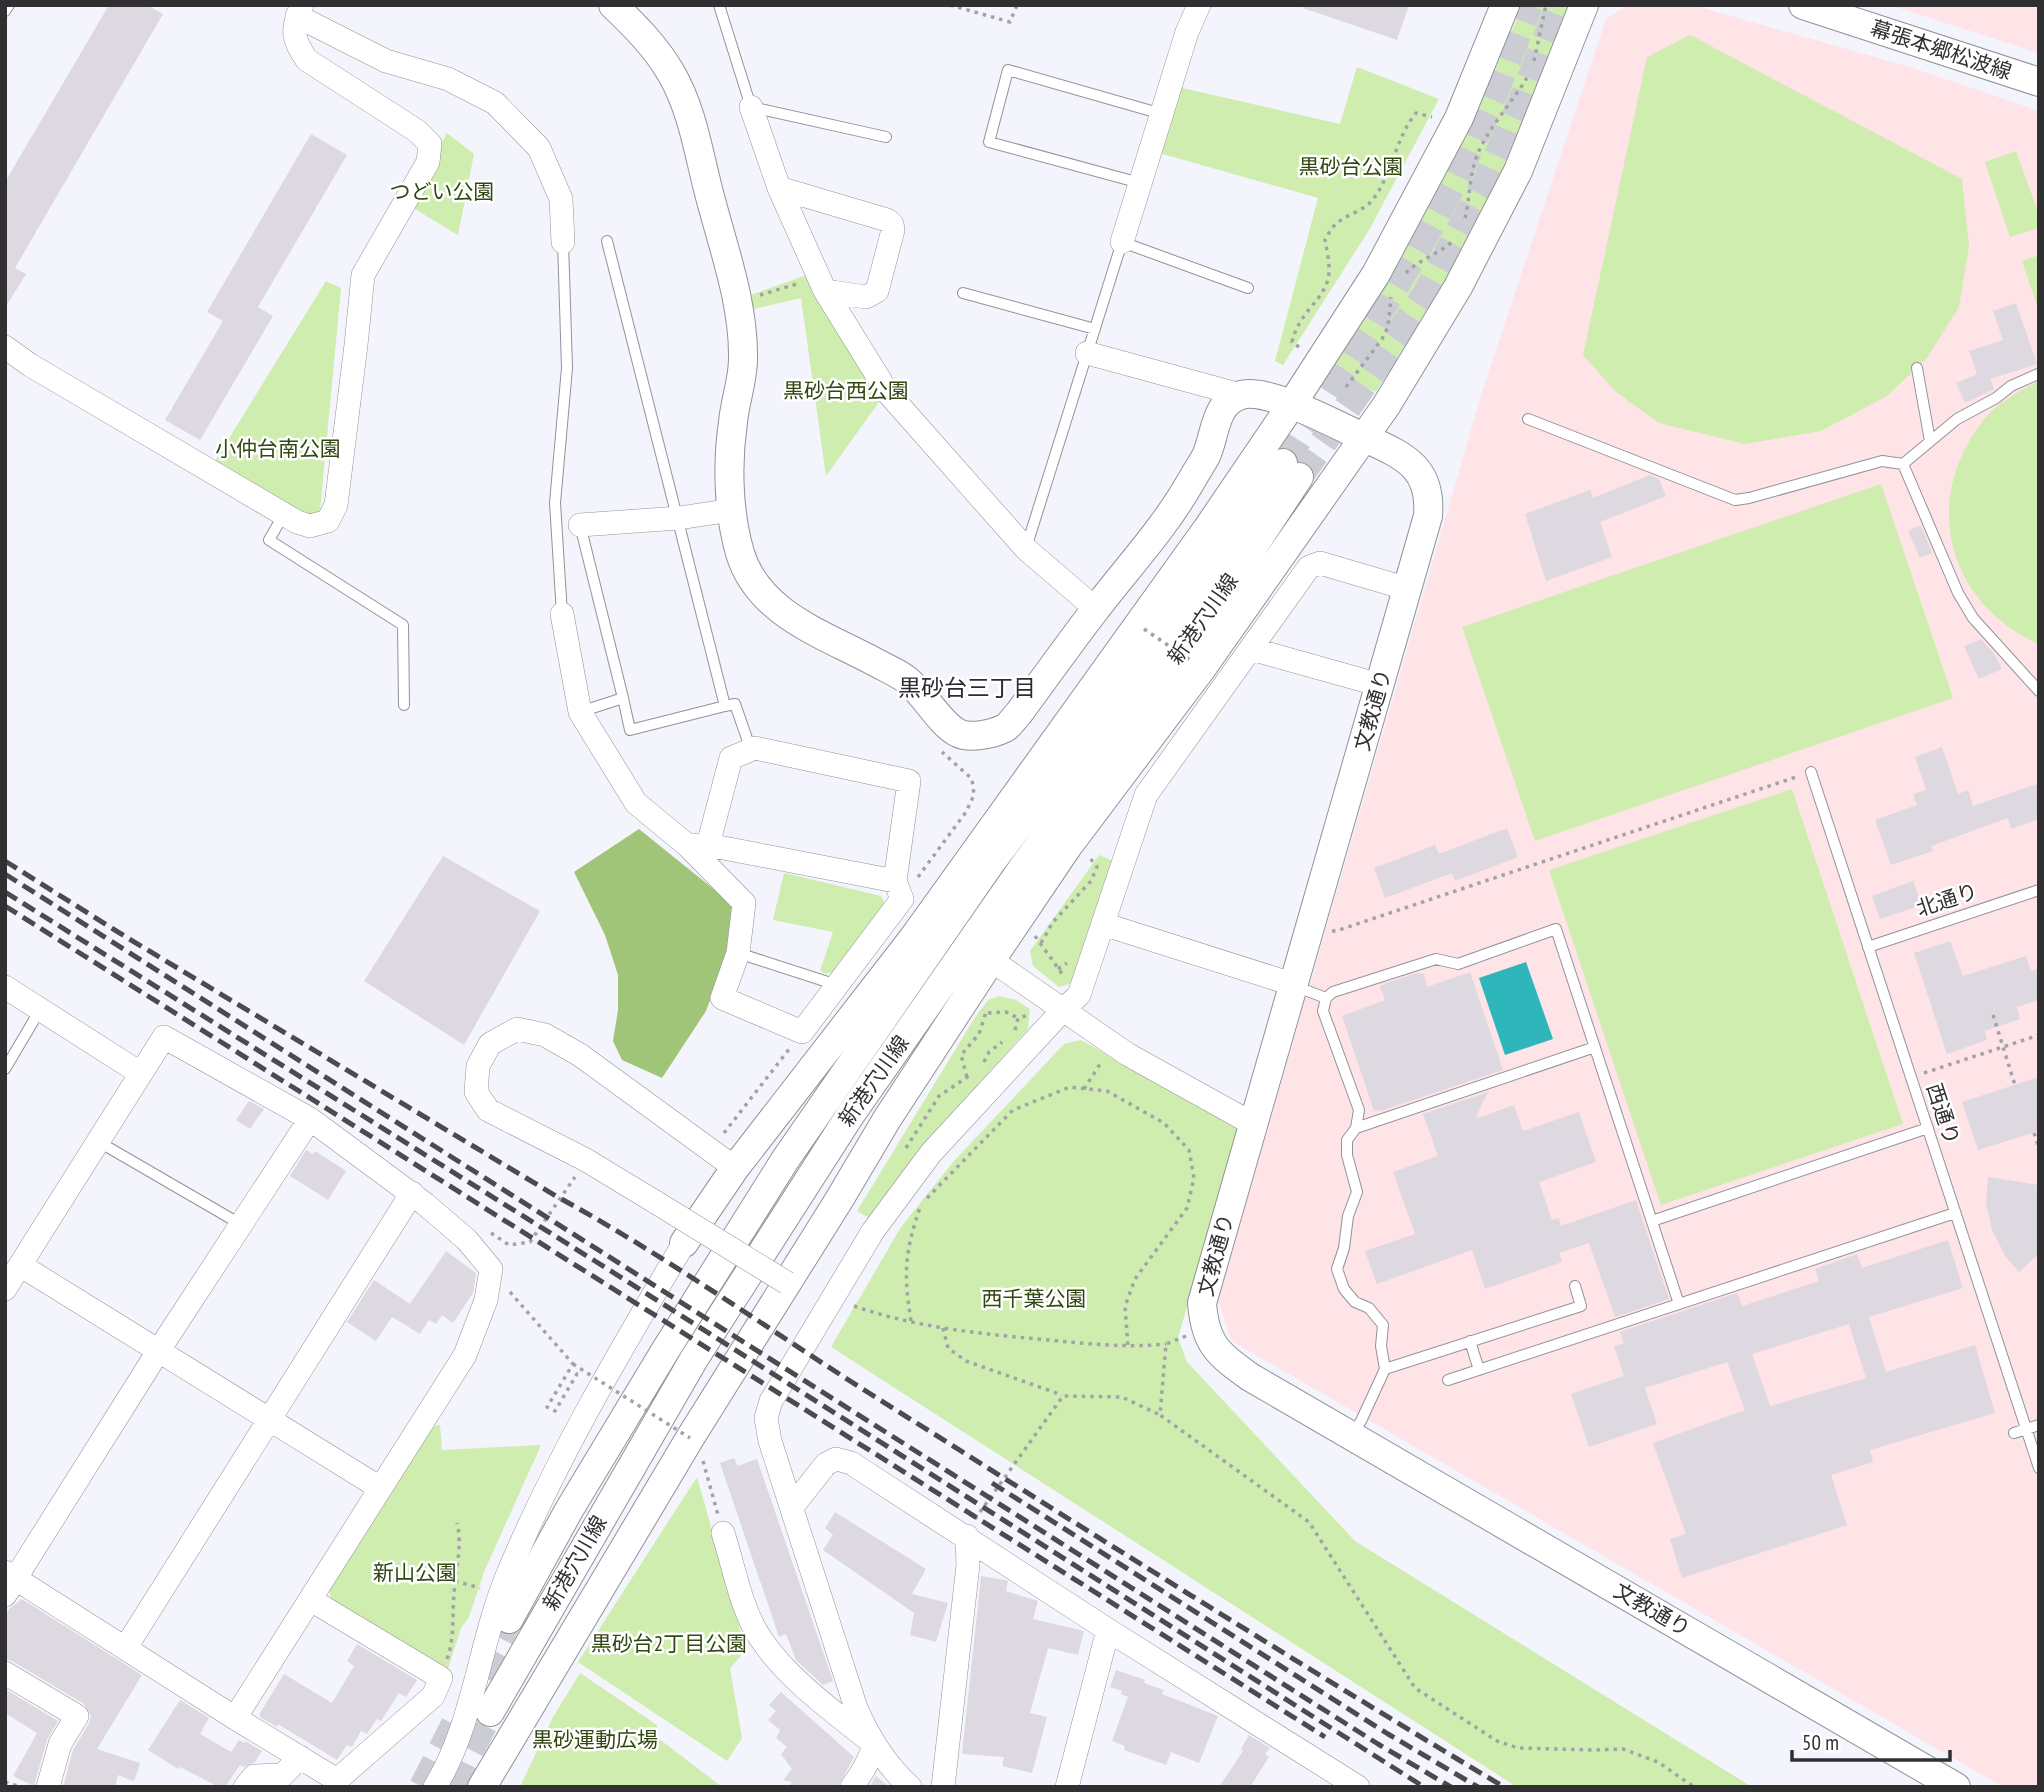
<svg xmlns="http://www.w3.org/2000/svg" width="2044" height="1792" viewBox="0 0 2044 1792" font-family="'PT Sans Narrow','Noto Sans JP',sans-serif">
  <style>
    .education { fill: #fee3e7 }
    .green { fill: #ceedae }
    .forest { fill: #a1c578 }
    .water { fill: #2eb6bb }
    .building { fill: #ded9e0; fill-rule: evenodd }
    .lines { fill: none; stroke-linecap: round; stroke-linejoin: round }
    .tertiary-tunnel { stroke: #cccdd4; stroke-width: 28; stroke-dasharray: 28 14; stroke-linecap: butt }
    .service-casing { stroke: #92939a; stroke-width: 12 }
    .minor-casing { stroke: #92939a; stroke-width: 24 }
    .tertiary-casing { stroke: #92939a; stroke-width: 30 }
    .path { stroke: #a2a2a8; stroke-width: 3.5; stroke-dasharray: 3.5 5; stroke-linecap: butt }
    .service { stroke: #fff; stroke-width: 10 }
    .minor { stroke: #fff; stroke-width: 23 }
    .tertiary { stroke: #fff; stroke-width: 28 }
    .rail { stroke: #4b4b4f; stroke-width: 5; stroke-dasharray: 14 7; stroke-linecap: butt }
    .minor-bridge-casing { stroke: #92939a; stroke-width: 24; stroke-linecap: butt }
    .path-bridge { stroke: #a2a2a8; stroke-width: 3.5; stroke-dasharray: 3.5 5; stroke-linecap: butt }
    .minor-bridge { stroke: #fff; stroke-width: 23 }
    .labels { text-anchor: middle; stroke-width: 5; stroke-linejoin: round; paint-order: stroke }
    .street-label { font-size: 21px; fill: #303033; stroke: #fff }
    .park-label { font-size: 21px; fill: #324811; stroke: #fff }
    .neighbourhood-label { font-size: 23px; fill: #2b2c32; stroke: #fff }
  </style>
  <rect width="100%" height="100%" fill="#f3f4fc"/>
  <!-- education -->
  <path class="education" d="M 1629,5 L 1692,5 L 1913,68 L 2039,111 L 2039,1787 L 2003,1787 L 1232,1341 L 1218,1300 L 1483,389 L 1606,19 Z
    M 1890,5 L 2039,5 L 2039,53 Z"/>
  <!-- green -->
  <path class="green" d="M 1525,5 L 1571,5 L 1567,22 L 1479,225 L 1376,392 L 1326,370 L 1484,96 L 1518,16 Z
    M 1690,35 L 1962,179 L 1969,246 L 1959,307 L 1927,358 L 1887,396 L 1821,431 L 1745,444 L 1659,423 L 1616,392 L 1583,355 L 1647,57 Z
    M 1357,67 L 1439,99 L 1369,230 L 1283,365 L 1275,361 L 1318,198 L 1156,152 L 1178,87 L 1340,124 Z
    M 447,133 L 474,154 L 458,235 L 408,205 Z
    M 2016,151 L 2039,215 L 2039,228 L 2010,237 L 1985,162 Z
    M 2039,255 L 2039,311 L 2022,261 Z
    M 812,273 L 884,395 L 826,476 L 801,298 L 753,309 L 751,295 Z
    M 326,281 L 341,288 L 320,511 L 304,518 L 212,466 Z
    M 2039,381 L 2039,644 C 1945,602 1920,497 1986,417 C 2000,401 2020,391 2039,381 Z
    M 1881,484 L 1953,698 L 1535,841 L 1462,627 Z
    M 1792,789 L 1903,1124 L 1661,1205 L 1549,870 Z
    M 1099,855 L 1118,863 L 1080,981 L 1059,987 L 1033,966 L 1030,951 Z
    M 784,873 L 881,896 L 886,906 L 837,971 L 826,974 L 820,971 L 833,932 L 773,920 Z
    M 999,996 L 1016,1000 L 1030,1009 L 1028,1029 L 926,1142 L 872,1220 L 857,1211 L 974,1019 L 988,1000 Z
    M 1081,1040 L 1238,1128 L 1178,1338 L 1187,1362 L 1355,1541 L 1752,1787 L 1517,1787 L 831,1347 L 901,1227 L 953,1162 L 1064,1044 Z
    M 437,1425 L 440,1425 L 442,1450 L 541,1445 L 484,1572 L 469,1617 L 461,1628 L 447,1672 L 331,1600 L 329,1588 L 427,1431 Z
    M 697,1477 L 746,1650 L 730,1668 L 742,1738 L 727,1761 L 578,1662 Z
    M 580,1673 L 657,1725 L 658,1738 L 722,1787 L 520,1787 L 553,1717 Z"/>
  <!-- forest -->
  <path class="forest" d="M 639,829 L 737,908 L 736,931 L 706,1011 L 662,1078 L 622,1060 L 613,1041 L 618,1010 L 618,975 L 605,935 L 574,872 Z"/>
  <!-- water -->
  <path class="water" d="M 1526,962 L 1553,1039 L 1505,1055 L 1479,978 Z"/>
  <!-- building -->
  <path class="building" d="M 109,5 L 147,5 L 163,14 L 15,268 L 26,274 L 5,308 L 5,182 Z
    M 1304,5 L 1409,5 L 1397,40 L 1303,8 Z
    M 311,134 L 347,155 L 258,307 L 273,316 L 200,440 L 165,420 L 223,321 L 207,312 Z
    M 2016,303 L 2037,364 L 1990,379 L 1994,389 L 1965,403 L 1956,383 L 1977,374 L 1969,351 L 2003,340 L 1993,311 Z
    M 1650,475 L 1659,479 L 1666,496 L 1600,522 L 1612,557 L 1546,581 L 1525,514 L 1590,490 L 1593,498 Z
    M 1921,525 L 1932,553 L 1920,558 L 1908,531 Z
    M 1981,639 L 1995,655 L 2002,669 L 1979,679 L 1964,646 Z
    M 1942,747 L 1958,794 L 1968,790 L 1973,806 L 2039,783 L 2039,819 L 2011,829 L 2008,818 L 1931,846 L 1933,851 L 1891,865 L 1875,820 L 1917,805 L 1913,794 L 1926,790 L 1915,757 Z
    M 1507,828 L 1518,857 L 1455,881 L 1452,873 L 1385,898 L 1374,868 L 1435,845 L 1439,854 Z
    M 443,856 L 540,911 L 464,1045 L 364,981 Z
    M 1913,881 L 1922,905 L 1880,919 L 1872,896 Z
    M 1950,941 L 1963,976 L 2026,956 L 2031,971 L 2039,968 L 2039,1000 L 2017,1007 L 2020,1019 L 1985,1031 L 1987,1040 L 1947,1054 L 1914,953 Z
    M 1470,972 L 1503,1070 L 1383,1110 L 1374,1111 L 1342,1016 L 1385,1000 L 1380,987 L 1384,984 L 1417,973 L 1424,974 L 1427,987 Z
    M 2039,1077 L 2039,1131 L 1978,1150 L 1962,1102 Z
    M 1488,1092 L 1475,1119 L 1514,1105 L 1523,1131 L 1579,1112 L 1596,1162 L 1539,1182 L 1552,1220 L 1559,1218 L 1561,1226 L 1636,1200 L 1669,1299 L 1615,1317 L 1589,1243 L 1559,1253 L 1562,1262 L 1485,1289 L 1472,1250 L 1377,1284 L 1365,1251 L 1415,1234 L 1393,1172 L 1438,1156 L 1423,1114 Z
    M 249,1101 L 264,1109 L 250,1129 L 236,1120 Z
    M 306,1150 L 313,1154 L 315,1151 L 346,1171 L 328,1200 L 290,1176 Z
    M 1988,1177 L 2039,1185 L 2039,1254 L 2019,1272 L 2006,1257 L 1992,1230 L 1986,1203 Z
    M 1948,1240 L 1963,1288 L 1869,1317 L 1886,1372 L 1975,1345 L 1995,1413 L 1870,1450 L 1873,1462 L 1831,1475 L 1847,1525 L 1682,1578 L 1670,1539 L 1686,1534 L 1653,1443 L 1745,1410 L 1727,1362 L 1645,1388 L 1657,1424 L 1589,1447 L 1571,1394 L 1624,1376 L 1614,1346 L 1624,1343 L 1620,1332 L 1737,1293 L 1742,1306 L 1819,1281 L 1815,1269 L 1857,1254 L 1862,1268 ZM 1849,1324 L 1866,1378 L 1770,1406 L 1752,1354 Z
    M 446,1251 L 476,1273 L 473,1293 L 453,1323 L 442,1315 L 436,1324 L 429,1320 L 420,1334 L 392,1317 L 376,1341 L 347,1322 L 374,1280 L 410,1304 Z
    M 734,1458 L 738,1466 L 757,1459 L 833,1681 L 823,1685 L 796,1660 L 786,1634 L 779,1637 L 720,1463 Z
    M 835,1512 L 926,1569 L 912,1594 L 948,1603 L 936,1642 L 910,1635 L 914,1613 L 823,1550 L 833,1535 L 825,1528 Z
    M 981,1576 L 1005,1580 L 1008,1581 L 1006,1591 L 1038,1601 L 1033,1619 L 1084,1631 L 1078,1655 L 1048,1648 L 1030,1713 L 1047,1717 L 1032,1773 L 1002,1766 L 1004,1757 L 962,1754 Z
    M 22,1599 L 142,1675 L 97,1749 L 140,1763 L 135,1779 L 133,1781 L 118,1775 L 115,1787 L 63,1787 L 73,1750 L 89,1723 L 91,1716 L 84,1704 L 12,1661 L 5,1659 L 5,1616 L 10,1608 Z
    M 357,1644 L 417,1680 L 406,1697 L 399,1693 L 381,1721 L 377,1719 L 367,1734 L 361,1731 L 352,1747 L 347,1745 L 337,1760 L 278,1724 L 277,1727 L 260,1717 L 260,1713 L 284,1674 L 332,1703 L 354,1666 L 347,1661 Z
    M 1116,1670 L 1145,1680 L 1144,1683 L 1164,1690 L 1162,1694 L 1218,1716 L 1199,1763 L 1171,1752 L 1166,1765 L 1124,1750 L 1125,1746 L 1112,1741 L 1128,1697 L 1121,1694 L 1122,1691 L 1110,1687 Z
    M 5,1689 L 58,1721 L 47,1740 L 34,1786 L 13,1776 L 37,1733 L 5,1713 Z
    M 781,1692 L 854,1757 L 838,1787 L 789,1787 L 792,1782 L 783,1780 L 792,1769 L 781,1754 L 787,1747 L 776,1738 L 780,1730 L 768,1720 L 776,1711 L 769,1705 Z
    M 180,1700 L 209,1718 L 200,1734 L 231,1752 L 239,1740 L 244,1743 L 245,1741 L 262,1751 L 255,1762 L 243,1767 L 240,1765 L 225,1787 L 219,1787 L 180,1767 L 178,1769 L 148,1750 Z
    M 1249,1735 L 1270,1748 L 1265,1754 L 1269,1757 L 1250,1787 L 1219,1787 L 1243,1751 L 1241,1749 Z
    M 876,1776 L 889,1787 L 869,1787 Z"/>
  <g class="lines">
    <!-- tertiary-tunnel -->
    <path class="tertiary-tunnel" d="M 1283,463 C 1342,369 1406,276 1456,177 C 1484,121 1506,63 1529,5
      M 1299,477 L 1425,296 L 1486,182 L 1518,111 L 1560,5
      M 480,1675 L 509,1619
      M 423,1787 L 455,1724
      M 451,1787 L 490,1712"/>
    <defs>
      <path id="service" d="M 719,5 L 751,107 L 886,137
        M 5,11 L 9,5
        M 1140,183 L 989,142 L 1008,70 L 1162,114
        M 607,241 L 725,706 L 630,730 L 623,698
        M 963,293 L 1095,329
        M 1917,368 L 1930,441
        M 1528,419 L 1735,500 L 1749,498 L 1882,461 L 1903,464 L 1957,419 L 1996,398 L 2011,386 L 2038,374
        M 1903,464 L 1958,593 L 1973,618 L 2039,691
        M 284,514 L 269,540 L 403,625 L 404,705
        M 1026,548 L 1122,242 L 1248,288
        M 562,614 L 555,503 L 567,368 L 563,242
        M 725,706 L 735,704 L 751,750
        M 580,712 L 623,698 L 580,525
        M 1811,772 L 2039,1468
        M 1868,947 L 2039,890
        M 738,953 L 837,985
        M 1305,990 L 1326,998 L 1333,992 L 1436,959 L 1458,964 L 1556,929 L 1679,1304
        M 1326,998 L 1323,1011 L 1359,1110 L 1356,1128 L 1347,1140 L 1347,1155 L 1357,1192 L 1348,1216 L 1344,1248 L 1337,1269 L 1344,1289 L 1355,1302 L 1369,1308 L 1383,1325 L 1381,1346 L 1385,1369
        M 5,1069 L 40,1010
        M 1356,1128 L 1595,1047
        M 99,1142 L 242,1225
        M 1652,1221 L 1928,1128
        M 1470,1341 L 1479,1370
        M 1448,1380 L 1955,1213
        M 2014,1433 L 2039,1425
        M 1351,1436 L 1361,1421 L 1385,1369 L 1581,1306 L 1575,1286"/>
      <path id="minor" d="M 297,16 L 386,61 L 448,79 L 495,103 L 539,148 L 561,199 L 563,242
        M 751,107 L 779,188 L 825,291 L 888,393 L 1026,549 L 1096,609
        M 779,188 L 887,220 L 892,224 L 893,230 L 877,291 L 866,297 L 825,291
        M 1122,242 L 1187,32 L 1199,5
        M 5,347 L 30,365 L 297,522 L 310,526 L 328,521 L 336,505 L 356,345 L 363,275 L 428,162 L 430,144 L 417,131 L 307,60 C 292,39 291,29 302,5
        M 1087,353 L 1241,395
        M 580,525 L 679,518 L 732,510
        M 562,614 L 580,712 L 636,803 L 687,845 L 708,845 L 895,881 L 909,781 L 755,748 L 731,758 L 708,845
        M 1251,649 L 1380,685
        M 687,845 L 744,903 L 738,953 L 722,998 L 802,1032 L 902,899 L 895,881
        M 1103,924 L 1295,985
        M 991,960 L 1127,1054 L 1253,1124
        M 5,987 L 140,1073
        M 657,1203 L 586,1160 L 488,1110 L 476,1092 L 478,1066 L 490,1044 L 517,1029 L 545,1035 L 580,1055 L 735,1168
        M 20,1265 L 380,1488
        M 5,1289 L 164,1037 L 310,1119 L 425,1204 L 467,1240 L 491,1269 L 486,1300 L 465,1355 L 235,1718
        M 792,1507 L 826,1464 L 836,1459 L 851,1463 L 1108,1630 L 1358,1787
        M 723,1533 C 734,1567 741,1610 761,1639 C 790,1682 836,1713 875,1745 L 864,1769 L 852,1787
        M 5,1572 L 235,1718 L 337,1780 L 433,1696 L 441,1678 L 311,1600
        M 5,1595 L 159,1350 L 310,1119
        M 126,1647 L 412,1193
        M 5,1673 L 77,1716 L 60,1744 L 48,1787
        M 245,1787 L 254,1776 L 283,1775 L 300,1757
        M 435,1787 C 474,1723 479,1644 507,1576 C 555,1460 620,1351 684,1243
        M 910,1787 C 886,1765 869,1738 856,1708 L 770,1441 L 766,1418 L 771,1401 L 873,1231 L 931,1153 L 1062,1011 L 1079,995 L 1146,795 L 1309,567 L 1320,563 L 1408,589
        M 943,1787 L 968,1565 L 967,1536
        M 1067,1787 L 1108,1630"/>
      <path id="tertiary" d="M 613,5 C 635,26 656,47 671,73 C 692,109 698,150 708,189 C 722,245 744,301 743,359 C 743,380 735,401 733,422 C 727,463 728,512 740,553 C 758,614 825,635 875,662 C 886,668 898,673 907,680 C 924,694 941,725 958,733 C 970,739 993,734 1005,728 C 1010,725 1015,717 1019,713 C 1044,679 1069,644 1095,610 C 1127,568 1163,530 1190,483 C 1195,474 1201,465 1206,456 C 1216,434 1214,403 1241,395 C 1268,387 1338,426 1365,438 C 1404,456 1432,467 1428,516 L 1202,1303 C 1205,1344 1218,1354 1250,1377 L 1956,1787
        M 1803,5 L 2039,82
        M 684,1243 L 735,1168 L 914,937 L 1207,529 L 1292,404 L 1376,274 L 1459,118 L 1505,5
        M 509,1619 L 569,1510 L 665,1351 L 785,1160 L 992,861 L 1177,618 L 1283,463
        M 490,1712 L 694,1359 L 849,1117 L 1024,866 L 1201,625 L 1299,477
        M 482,1787 L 690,1438 L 839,1200 L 887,1119 L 991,960 L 1068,846 L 1202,668 L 1386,406 L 1458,287 L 1518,171 L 1584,5"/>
    </defs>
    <!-- service casing -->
    <use href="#service" class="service-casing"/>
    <!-- minor casing -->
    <use href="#minor" class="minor-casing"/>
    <!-- tertiary casing -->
    <use href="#tertiary" class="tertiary-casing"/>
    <!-- path -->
    <path class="path" d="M 950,5 L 1010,22 L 1017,5
      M 1534,61 L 1546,5
      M 1465,218 C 1470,198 1469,178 1476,158 C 1487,129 1511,104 1527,78
      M 1406,273 C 1419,259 1440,254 1454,240
      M 760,295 L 800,283
      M 1299,347 L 1292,342 C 1299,312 1322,302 1328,279 C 1331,267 1327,252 1325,240 C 1328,236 1330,229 1334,226 C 1345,214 1364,212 1374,198 C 1393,172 1396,137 1416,113 L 1432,117
      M 1346,387 L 1382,339 L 1388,327 L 1391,297
      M 918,877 L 966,812 L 974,795 L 972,779 L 942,752
      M 1332,931 L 1336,931 L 1796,777
      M 1035,936 L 1063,975
      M 1041,943 L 1053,922 L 1091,881 L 1097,867 L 1090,858
      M 1058,969 L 1067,963
      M 988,1013 L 1006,1012 L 1018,1018
      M 1993,1015 L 2015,1085
      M 1015,1030 L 1018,1018 L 1029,1015
      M 984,1062 L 989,1052 L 1002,1042
      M 1924,1073 L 2039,1035
      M 967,1077 L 961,1055 L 979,1034 L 986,1012
      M 1084,1089 L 1102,1061
      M 724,1133 L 790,1048
      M 2034,1133 L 2039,1148
      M 906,1148 L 939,1096 L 972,1074
      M 927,1198 L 1013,1110 L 1070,1087 L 1107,1091 L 1164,1123 L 1189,1150 L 1194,1178 L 1187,1208 L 1135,1279 L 1125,1306 L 1128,1347
      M 491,1233 L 509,1245 L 530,1242 L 575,1177
      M 510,1292 L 573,1364 L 547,1407 L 555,1411 L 577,1374 L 583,1375
      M 854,1306 C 917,1328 983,1334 1049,1340 C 1089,1344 1127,1348 1166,1344
      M 911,1321 C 903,1271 905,1252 921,1204
      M 943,1328 L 948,1348 L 966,1361 L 1062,1395
      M 1186,1336 L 1166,1344 L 1160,1415 L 1309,1522 L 1415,1688 L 1497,1741 L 1518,1748 L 1594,1750 L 1623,1749 L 1658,1762 L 1694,1787
      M 703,1461 L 718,1515
      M 975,1519 L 1063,1396 L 1122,1397 L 1160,1415
      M 455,1581 L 480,1588
      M 447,1659 C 455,1637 452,1616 454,1594 C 455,1569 463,1547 457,1523
      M 5,1782 L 21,1787"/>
    <!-- service -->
    <use href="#service" class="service"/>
    <!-- minor -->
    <use href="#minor" class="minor"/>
    <!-- tertiary -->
    <use href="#tertiary" class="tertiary"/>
    <!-- rail -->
    <path class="rail" d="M 5,861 L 126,937 L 556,1196 C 664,1255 765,1327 869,1393 C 1080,1526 1290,1659 1504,1787
      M 5,874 L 1378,1744 L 1451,1787
      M 5,892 L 595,1261 L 1424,1787
      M 5,906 L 1325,1737
      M 992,1483 L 1388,1734 L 1478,1787"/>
    <defs>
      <path id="minor-bridge" d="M 657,1203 L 787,1283"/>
    </defs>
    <!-- minor-bridge casing -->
    <use href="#minor-bridge" class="minor-bridge-casing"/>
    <!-- path-bridge -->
    <path class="path-bridge" d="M 1144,629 L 1193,662
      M 573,1364 L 690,1438"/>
    <!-- minor-bridge -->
    <use href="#minor-bridge" class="minor-bridge"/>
  </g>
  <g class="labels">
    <!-- street labels -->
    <g class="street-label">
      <text transform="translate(1941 50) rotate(18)" y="7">幕張本郷松波線</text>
      <text transform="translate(1203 619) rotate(-55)" y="7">新港穴川線</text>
      <text transform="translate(1373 710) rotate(-74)" y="7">文教通り</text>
      <text transform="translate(1947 900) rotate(-18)" y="7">北通り</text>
      <text transform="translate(874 1081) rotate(-55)" y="7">新港穴川線</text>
      <text transform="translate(1943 1114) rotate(72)" y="7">西通り</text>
      <text transform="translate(1216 1255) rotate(-75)" y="7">文教通り</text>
      <text transform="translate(575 1563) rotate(-60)" y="7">新港穴川線</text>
      <text transform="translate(1652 1610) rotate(30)" y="7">文教通り</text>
    </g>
    <!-- park labels -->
    <g class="park-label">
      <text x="1351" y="174">黒砂台公園</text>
      <text x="442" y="199">つどい公園</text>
      <text x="846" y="398">黒砂台西公園</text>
      <text x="278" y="456">小仲台南公園</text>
      <text x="1034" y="1306">西千葉公園</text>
      <text x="415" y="1580">新山公園</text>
      <text x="669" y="1651">黒砂台2丁目公園</text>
      <text x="595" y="1747">黒砂運動広場</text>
    </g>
    <!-- neighbourhood labels -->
    <g class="neighbourhood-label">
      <text x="967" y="696">黒砂台三丁目</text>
    </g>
  </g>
  <!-- border -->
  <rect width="2044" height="1792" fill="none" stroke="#303033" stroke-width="14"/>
  <!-- scale -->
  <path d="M1792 1750v10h158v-10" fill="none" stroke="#303033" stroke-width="3.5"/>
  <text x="1802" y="1750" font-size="21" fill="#303033" stroke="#ffffff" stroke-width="5" paint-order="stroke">50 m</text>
</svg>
